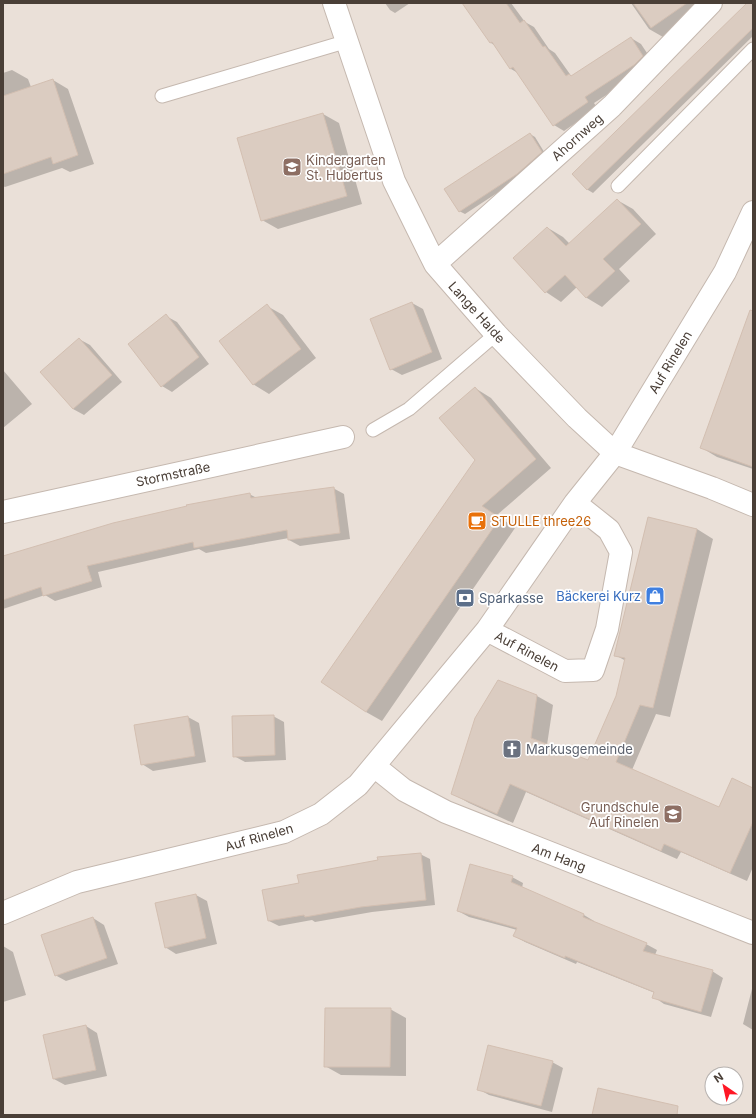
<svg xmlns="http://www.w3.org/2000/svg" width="756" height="1118" viewBox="0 0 756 1118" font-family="Inter,sans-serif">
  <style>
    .residential { fill: #eae0d8; fill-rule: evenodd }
    .shadow { fill: #0003 }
    .building { fill: #dbccc1; stroke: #d3bfb1 }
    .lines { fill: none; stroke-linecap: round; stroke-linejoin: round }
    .lane-casing { stroke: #c5b8af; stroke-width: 15 }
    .street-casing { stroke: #c5b8af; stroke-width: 24 }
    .lane { stroke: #fff; stroke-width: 13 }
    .street { stroke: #fff; stroke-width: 22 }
    .labels { text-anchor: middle; stroke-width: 3.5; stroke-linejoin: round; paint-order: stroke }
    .street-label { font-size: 13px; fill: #4a3f37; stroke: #fff }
    .education-label { font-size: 13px; fill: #785e54; stroke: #fff; text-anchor: start }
    .food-label { font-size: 13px; fill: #c56008; stroke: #fff; text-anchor: start }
    .shop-label { font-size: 13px; fill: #366cbe; stroke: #fff; text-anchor: end }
    .service-label { font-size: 13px; fill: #4e5e75; stroke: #fff; text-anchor: start }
    .worship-label { font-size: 13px; fill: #5b616d; stroke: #fff; text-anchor: start }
  </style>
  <rect width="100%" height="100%" fill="#f6f0ea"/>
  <!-- residential -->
  <path class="residential" d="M 3,3 L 753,3 L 753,1115 L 3,1115 ZM 712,1074 L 736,1074 L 736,1098 L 712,1098 Z"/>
  <!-- shadow -->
  <path class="shadow" d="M 385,3 L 410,3 L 395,13 L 390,10 Z
    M 463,3 L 511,3 L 525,22 L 534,27 L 549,49 L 555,53 L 572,77 L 631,38 L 641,44 L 653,62 L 645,70 L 594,103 L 597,108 L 564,131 L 554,125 L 518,73 L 511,69 L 494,45 L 491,43 Z
    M 631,3 L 709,3 L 663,37 L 649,29 Z
    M 753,7 L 753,36 L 593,193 L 588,190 L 573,174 Z
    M 12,70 L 28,79 L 31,87 L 53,80 L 68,89 L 94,164 L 70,172 L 62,168 L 5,187 L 3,186 L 3,73 Z
    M 323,114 L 339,123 L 362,204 L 278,229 L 262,220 Z
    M 530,134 L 535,137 L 546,155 L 523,176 L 465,214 L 459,211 Z
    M 617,200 L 633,209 L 656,234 L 619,269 L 630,281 L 602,307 L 587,298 L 577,287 L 561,302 L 546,292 L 548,228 L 563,237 L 570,244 Z
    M 412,303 L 423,309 L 442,359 L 402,375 L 391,369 Z
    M 267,306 L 283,315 L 316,358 L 269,394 L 253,384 Z
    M 166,316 L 177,322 L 209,364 L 172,392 L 162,386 Z
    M 79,339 L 90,345 L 122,382 L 84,415 L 73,409 Z
    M 753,348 L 753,469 L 717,457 L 702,448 Z
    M 3,370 L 32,404 L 3,428 Z
    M 475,388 L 491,398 L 551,468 L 497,515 L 515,528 L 382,721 L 366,712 L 476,460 Z
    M 333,488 L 344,494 L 350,539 L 300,546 L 289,540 L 289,538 L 206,553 L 199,549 L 98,572 L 102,587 L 55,601 L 45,595 L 3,609 L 3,557 L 249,494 L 257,498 Z
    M 648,518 L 697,529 L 713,539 L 670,717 L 656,714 L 632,770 L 719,809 L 753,789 L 753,867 L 747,881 L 681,852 L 677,859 L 526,792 L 513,823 L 469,803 L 453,794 L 537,696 L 553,705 L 547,745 L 589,762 L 617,696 L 626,661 L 615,655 Z
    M 273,716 L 284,722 L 286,760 L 245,762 L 234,756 Z
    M 188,717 L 199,723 L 206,762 L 153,771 L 142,764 L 136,726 Z
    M 420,854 L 430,859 L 435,905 L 372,912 L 315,922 L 312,920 L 279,926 L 269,921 L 263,890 L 300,884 Z
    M 512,877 L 523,883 L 522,888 L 584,915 L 594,921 L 594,922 L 646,944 L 657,950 L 655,955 L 712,971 L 723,978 L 711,1017 L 664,1004 L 654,997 L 655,993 L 577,962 L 576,964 L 525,942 L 514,936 L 517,930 L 469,917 L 458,911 Z
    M 196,895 L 207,901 L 217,944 L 176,954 L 165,947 Z
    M 93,918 L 104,925 L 118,964 L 66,981 L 55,975 Z
    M 3,946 L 13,952 L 26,995 L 3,1002 Z
    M 753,985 L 753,1030 L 743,1024 Z
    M 390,1009 L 406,1018 L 406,1076 L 341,1075 L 325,1066 Z
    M 86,1026 L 97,1033 L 107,1076 L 65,1085 L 54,1079 Z
    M 552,1062 L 563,1068 L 552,1112 L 489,1095 L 478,1089 Z"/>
  <!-- building -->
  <path class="building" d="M 462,3 L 506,3 L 520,23 L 524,20 L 543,47 L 545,46 L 566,76 L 569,74 L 571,76 L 631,37 L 643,56 L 634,65 L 585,97 L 588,102 L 553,126 L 513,67 L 510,69 L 492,42 L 490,43 Z
    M 633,3 L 687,3 L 651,28 Z
    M 747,3 L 753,3 L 753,28 L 587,190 L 572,174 Z
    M 53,79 L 78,155 L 53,164 L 51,157 L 3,174 L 3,96 Z
    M 323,113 L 347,196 L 261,221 L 237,138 Z
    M 530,133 L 542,152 L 517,174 L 459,212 L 444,189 Z
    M 617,199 L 641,224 L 603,259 L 615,271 L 586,298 L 565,275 L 545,293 L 513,258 L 547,227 L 566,246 Z
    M 412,302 L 432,352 L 390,370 L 370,319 Z
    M 267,304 L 301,349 L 253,385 L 219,341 Z
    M 750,310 L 753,311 L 753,467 L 700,448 Z
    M 166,314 L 199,357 L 161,387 L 128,344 Z
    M 79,338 L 112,375 L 73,409 L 40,372 Z
    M 475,387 L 536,459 L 482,506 L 500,518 L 366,712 L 321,682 L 475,460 L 439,418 Z
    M 334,487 L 340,533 L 288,540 L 287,530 L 194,548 L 193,542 L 87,566 L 92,581 L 43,596 L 41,587 L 3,600 L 3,556 L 113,523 L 187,506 L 186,505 L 250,493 L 251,498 Z
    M 648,517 L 697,529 L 653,708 L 640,705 L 616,762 L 719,807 L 732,778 L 753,788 L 753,822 L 730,873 L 664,844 L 661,851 L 510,784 L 497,814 L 451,794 L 475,718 L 498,680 L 537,695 L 531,738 L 588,760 L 616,696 L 625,658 L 614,656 Z
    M 274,715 L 275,755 L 233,757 L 232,716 Z
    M 188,716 L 195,756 L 141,765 L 134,725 Z
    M 421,853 L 426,900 L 361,907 L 305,917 L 304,915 L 268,921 L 262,890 L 299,883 L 297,875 L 378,860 L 377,857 Z
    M 470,864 L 513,876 L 511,882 L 584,914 L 583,917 L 647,943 L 643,951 L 713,970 L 701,1012 L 652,998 L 654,992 L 565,956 L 565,958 L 513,936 L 517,928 L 457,911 Z
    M 196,894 L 206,938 L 165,948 L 155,903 Z
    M 93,917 L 107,958 L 55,976 L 41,935 Z
    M 325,1008 L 391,1008 L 390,1067 L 324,1067 Z
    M 86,1025 L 96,1070 L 53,1079 L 43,1035 Z
    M 488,1045 L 553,1061 L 541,1106 L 477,1090 Z
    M 598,1088 L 678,1106 L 677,1115 L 592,1115 Z"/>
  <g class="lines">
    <defs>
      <path id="lane" d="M 162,96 L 348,41
        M 618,186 L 753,49
        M 373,430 L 409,409 L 496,334"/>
      <path id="street" d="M 334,3 L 394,181 L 435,264 L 496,334 L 577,418 L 615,453 L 712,488 L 753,505
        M 435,264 L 612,106 L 711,3
        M 3,512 L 343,437
        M 487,630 L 565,671 L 593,670 L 607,629 L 621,552 L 609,530 L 575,503
        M 374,766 L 404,790 L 446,812 L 753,933
        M 3,913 L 77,882 L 284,832 L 321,814 L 358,785 L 487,630 L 575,503 L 615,453 L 725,272 L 753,212"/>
    </defs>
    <!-- lane casing -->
    <use href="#lane" class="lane-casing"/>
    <!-- street casing -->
    <use href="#street" class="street-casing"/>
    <!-- lane -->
    <use href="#lane" class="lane"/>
    <!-- street -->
    <use href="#street" class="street"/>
  </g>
  <!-- icons -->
  <defs>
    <symbol id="school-square" viewBox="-11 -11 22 22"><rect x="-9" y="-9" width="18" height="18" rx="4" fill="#8d6e63" stroke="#fff"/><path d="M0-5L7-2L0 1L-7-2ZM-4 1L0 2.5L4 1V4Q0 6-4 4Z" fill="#fff"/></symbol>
    <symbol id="cafe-square" viewBox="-11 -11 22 22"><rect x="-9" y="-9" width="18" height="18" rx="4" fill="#e8710a" stroke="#fff"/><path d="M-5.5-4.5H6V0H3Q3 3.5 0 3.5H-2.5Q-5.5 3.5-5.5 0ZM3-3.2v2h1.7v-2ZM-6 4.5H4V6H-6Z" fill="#fff"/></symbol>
    <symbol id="shop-square" viewBox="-11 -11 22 22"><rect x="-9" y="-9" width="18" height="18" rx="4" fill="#3f7fe0" stroke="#fff"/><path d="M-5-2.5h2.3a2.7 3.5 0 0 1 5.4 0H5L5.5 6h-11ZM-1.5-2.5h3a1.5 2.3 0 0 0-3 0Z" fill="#fff"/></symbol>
    <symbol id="bank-square" viewBox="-11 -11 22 22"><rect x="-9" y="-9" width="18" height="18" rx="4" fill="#5c6f8a" stroke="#fff"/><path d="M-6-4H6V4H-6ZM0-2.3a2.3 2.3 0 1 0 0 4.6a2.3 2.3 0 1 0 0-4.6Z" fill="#fff"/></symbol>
    <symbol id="church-square" viewBox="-11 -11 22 22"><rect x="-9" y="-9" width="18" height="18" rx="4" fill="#6b7280" stroke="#fff"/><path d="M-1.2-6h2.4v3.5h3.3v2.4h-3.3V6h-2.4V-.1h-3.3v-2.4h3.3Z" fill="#fff"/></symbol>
  </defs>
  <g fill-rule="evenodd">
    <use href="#school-square" x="281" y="156" width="22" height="22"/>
    <use href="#cafe-square" x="466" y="510" width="22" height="22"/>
    <use href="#shop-square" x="644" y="585" width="22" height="22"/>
    <use href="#bank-square" x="454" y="587" width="22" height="22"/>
    <use href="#church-square" x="501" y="738" width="22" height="22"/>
    <use href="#school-square" x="662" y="803" width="22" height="22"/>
  </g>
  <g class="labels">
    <!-- street labels -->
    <g class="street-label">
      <text transform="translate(577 137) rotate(-42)" y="5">Ahornweg</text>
      <text transform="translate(477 312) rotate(48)" y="5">Lange Halde</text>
      <text transform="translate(670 362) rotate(-59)" y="5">Auf Rinelen</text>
      <text transform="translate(173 474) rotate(-12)" y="5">Stormstraße</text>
      <text transform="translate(527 651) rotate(28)" y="5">Auf Rinelen</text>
      <text transform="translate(259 837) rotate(-16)" y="5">Auf Rinelen</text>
      <text transform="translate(559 857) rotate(21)" y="5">Am Hang</text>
    </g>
    <!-- education labels -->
    <g class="education-label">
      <text x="306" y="165">Kindergarten<tspan x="306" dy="15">St. Hubertus</tspan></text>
      <text x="659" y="812" text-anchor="end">Grundschule<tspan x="659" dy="15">Auf Rinelen</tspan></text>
    </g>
    <!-- food labels -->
    <g class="food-label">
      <text x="491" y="526">STULLE three26</text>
    </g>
    <!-- shop labels -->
    <g class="shop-label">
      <text x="641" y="601">Bäckerei Kurz</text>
    </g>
    <!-- service labels -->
    <g class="service-label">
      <text x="479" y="603">Sparkasse</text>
    </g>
    <!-- worship labels -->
    <g class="worship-label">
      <text x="526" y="754">Markusgemeinde</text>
    </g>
  </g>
  <!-- border -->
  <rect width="756" height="1118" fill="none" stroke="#4a3f37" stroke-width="8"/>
  <!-- north arrow -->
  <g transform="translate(724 1086) rotate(326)"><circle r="19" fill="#ffffff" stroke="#b7b2af"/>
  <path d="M0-3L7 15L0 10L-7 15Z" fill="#ff1725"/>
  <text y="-6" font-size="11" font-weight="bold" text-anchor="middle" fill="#4a3f37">N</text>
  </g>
</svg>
